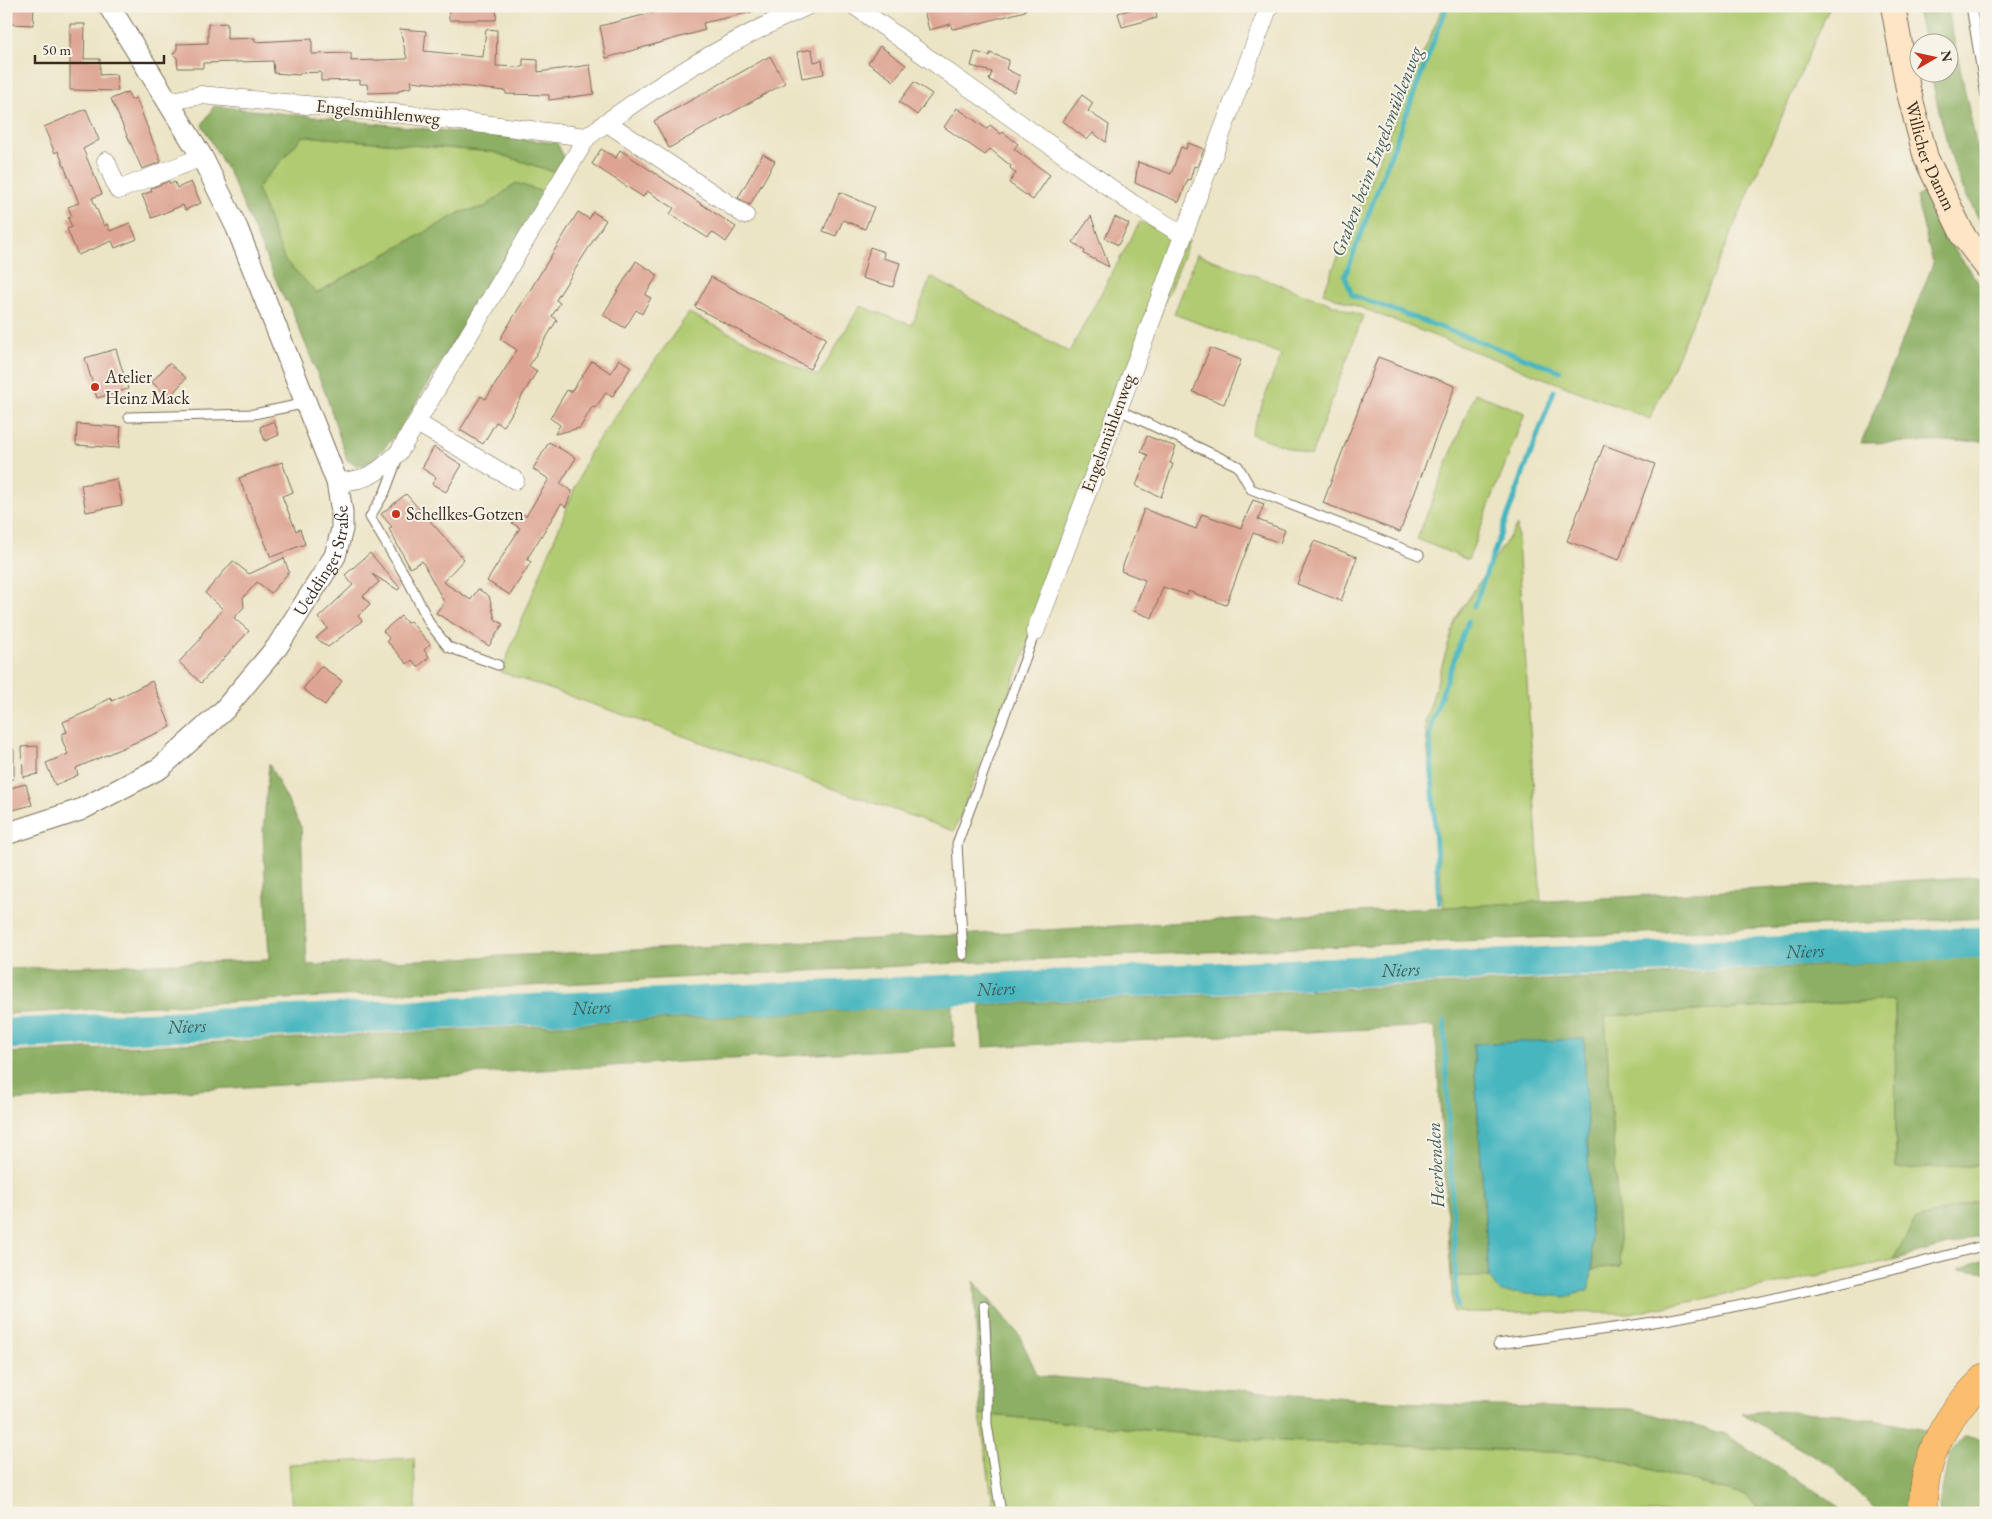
<svg xmlns="http://www.w3.org/2000/svg" width="1992" height="1519" viewBox="0 0 1992 1519" font-family="'EB Garamond',serif">
  <style>
    .green { fill: #b0cb71; stroke: #767a48 }
    .forest { fill: #8caf63; stroke: #646c40 }
    .water { fill: #47b6bf; stroke: #41706e }
    .lines { fill: none; stroke-linecap: round; stroke-linejoin: round }
    .stream { stroke: #47b6bf; stroke-width: 5 }
    .river { stroke: #47b6bf; stroke-width: 31 }
    .building { fill: #dea493 }
    .service-casing { stroke: #796b58; stroke-width: 11 }
    .minor-casing { stroke: #796b58; stroke-width: 19 }
    .tertiary-casing { stroke: #796b58; stroke-width: 23 }
    .secondary-casing { stroke: #796b58; stroke-width: 26 }
    .motorway-casing { stroke: #796b58; stroke-width: 29 }
    .service { stroke: #fff; stroke-width: 9 }
    .minor { stroke: #fff; stroke-width: 18 }
    .tertiary { stroke: #fff; stroke-width: 21 }
    .secondary { stroke: #fde5c5; stroke-width: 24 }
    .motorway { stroke: #fbbe6e; stroke-width: 28 }
    .poi-dot { fill: #c8321e; stroke: #f7f3e8; stroke-width: 2 }
    .labels { text-anchor: middle; stroke-width: 4; stroke-linejoin: round; paint-order: stroke }
    .street-label { font-size: 18px; fill: #3b2a1e; stroke: #f7f3e8 }
    .poi-label { font-size: 18px; fill: #3b2a1e; stroke: #f7f3e8; text-anchor: start }
    .water-label { font-size: 19px; font-style: italic; fill: #3f5b56; stroke: #f7f3e8 }
  </style>
  <rect width="100%" height="100%" fill="#f7f3e8"/>
  <filter id="ink" filterUnits="userSpaceOnUse"><feTurbulence type="fractalNoise" baseFrequency=".02" numOctaves="2"/><feDisplacementMap in="SourceGraphic" scale="10" xChannelSelector="R" yChannelSelector="G"/><feConvolveMatrix kernelMatrix="1 2 1 2 8 2 1 2 1" color-interpolation-filters="sRGB"/></filter>
  <filter id="wash" filterUnits="userSpaceOnUse"><feTurbulence type="fractalNoise" baseFrequency=".0096" numOctaves="4" result="noise"/><feDisplacementMap in="SourceGraphic" scale="20" xChannelSelector="R" yChannelSelector="G"/><feGaussianBlur stdDeviation="1.12" result="paint"/><feColorMatrix in="noise" values="0 0 0 0 0 0 0 0 0 0 0 0 0 0 0 0 0 1.4 0 .05"/><feComposite in="paint" operator="in"/></filter>
  <g filter="url(#wash)">
    <rect width="100%" height="100%" fill="#ebe4c5"/>
    <!-- green -->
    <path class="green" d="M 1443,6 L 1830,6 L 1650,419 L 1323,293 Z
      M 303,136 L 493,152 L 557,173 L 545,193 L 516,183 L 485,207 L 461,212 L 316,293 L 284,259 L 257,188 Z
      M 1140,222 L 1189,241 L 954,831 L 501,672 L 589,453 L 689,313 L 818,376 L 860,306 L 912,325 L 931,277 L 1069,352 Z
      M 1197,254 L 1363,316 L 1311,456 L 1251,434 L 1281,354 L 1174,314 Z
      M 1475,393 L 1525,413 L 1468,560 L 1417,539 Z
      M 1517,525 L 1541,903 L 1444,909 L 1425,723 L 1456,618 Z
      M 1895,1000 L 1896,1168 L 1986,1165 L 1986,1197 L 1915,1221 L 1893,1260 L 1635,1313 L 1453,1312 L 1451,1276 L 1488,1277 L 1621,1266 L 1605,1016 Z
      M 980,1414 L 1239,1439 L 1594,1454 L 1743,1495 L 1765,1513 L 994,1513 Z
      M 414,1458 L 416,1513 L 292,1513 L 289,1464 Z"/>
    <!-- forest -->
    <path class="forest" d="M 1916,6 L 1947,6 L 1979,158 L 1986,170 L 1986,229 C 1953,184 1943,125 1930,73 L 1950,72 L 1950,42 L 1924,42 Z
      M 214,106 L 557,143 L 564,157 L 557,173 L 493,152 L 303,136 L 257,188 L 284,259 L 317,293 L 461,212 L 485,207 L 516,183 L 545,193 L 396,435 L 370,463 L 356,466 L 347,460 L 326,395 L 288,301 L 285,301 L 231,177 L 202,125 Z
      M 1927,190 L 1957,253 L 1986,293 L 1986,441 L 1861,443 L 1933,264 L 1916,197 Z
      M 269,764 L 301,827 L 307,965 L 958,935 L 1986,876 L 1986,918 L 956,963 L 6,1014 L 6,969 L 269,960 L 263,833 Z
      M 1986,956 L 1986,1165 L 1896,1169 L 1895,1000 L 1605,1016 L 1621,1266 L 1592,1269 L 1584,1039 L 1473,1045 L 1489,1277 L 1451,1276 L 1435,1026 L 983,1047 L 980,1005 L 1661,975 Z
      M 953,1005 L 953,1038 L 956,1046 L 6,1101 L 6,1053 Z
      M 1986,1197 L 1986,1235 L 1893,1260 L 1915,1221 Z
      M 1986,1258 L 1986,1273 L 1959,1269 Z
      M 974,1281 L 1019,1335 L 1038,1376 L 1448,1405 L 1632,1409 L 1725,1434 L 1834,1503 L 1843,1513 L 1765,1513 L 1743,1495 L 1594,1454 L 1239,1439 L 980,1414 Z
      M 1766,1411 L 1842,1414 L 1926,1430 L 1908,1484 L 1908,1513 L 1879,1513 L 1832,1466 L 1742,1414 Z
      M 1964,1437 L 1986,1439 L 1986,1513 L 1940,1513 L 1939,1506 L 1949,1454 Z"/>
    <!-- water -->
    <path class="water" d="M 1584,1039 L 1592,1269 L 1590,1289 L 1566,1297 L 1500,1292 L 1489,1277 L 1473,1044 Z"/>
    <g class="lines">
      <!-- stream -->
      <path class="stream" d="M 1447,6 L 1345,276 L 1352,295 L 1560,371
        M 1474,606 L 1554,391
        M 1439,903 L 1430,736 L 1432,721 L 1468,621
        M 1444,1021 L 1457,1307"/>
      <!-- river -->
      <path class="river" id="s1" d="M 6,1034 L 1986,942"/>
    </g>
    <g id="blocks">
      <!-- building -->
      <path class="building" d="M 12,6 L 34,6 L 33,25 L 11,24 Z
        M 449,6 L 497,6 L 496,20 L 449,20 Z
        M 679,6 L 751,6 L 752,12 L 703,23 L 705,30 L 606,58 L 600,26 Z
        M 923,6 L 1025,6 L 1025,11 L 969,26 L 952,29 L 951,24 L 929,30 Z
        M 1145,6 L 1154,6 L 1157,18 L 1122,27 L 1118,13 Z
        M 227,23 L 227,39 L 255,38 L 255,42 L 312,39 L 312,54 L 351,53 L 351,61 L 407,59 L 400,29 L 426,31 L 424,51 L 483,57 L 486,29 L 497,30 L 496,66 L 523,67 L 523,59 L 538,60 L 538,72 L 590,65 L 594,94 L 549,100 L 549,95 L 506,94 L 506,91 L 411,81 L 412,87 L 399,90 L 399,92 L 368,93 L 367,84 L 360,84 L 360,80 L 321,81 L 321,72 L 301,73 L 299,75 L 274,73 L 273,61 L 203,63 L 203,68 L 178,68 L 177,58 L 173,54 L 177,49 L 177,44 L 208,43 L 208,24 Z
        M 70,24 L 85,24 L 84,59 L 100,59 L 100,75 L 116,74 L 118,91 L 70,90 Z
        M 880,46 L 906,65 L 894,81 L 868,63 Z
        M 812,49 L 814,62 L 822,60 L 824,74 L 802,78 L 797,52 Z
        M 975,52 L 990,56 L 990,53 L 1009,60 L 1006,69 L 1020,76 L 1014,92 L 989,80 L 992,72 L 971,66 Z
        M 770,56 L 785,83 L 669,148 L 654,121 Z
        M 914,82 L 932,94 L 917,115 L 899,102 Z
        M 128,92 L 131,100 L 136,98 L 161,162 L 142,169 L 111,99 Z
        M 1082,95 L 1093,103 L 1088,111 L 1109,125 L 1106,142 L 1093,133 L 1087,140 L 1063,121 Z
        M 957,108 L 987,129 L 990,125 L 1001,134 L 1003,132 L 1018,144 L 1014,149 L 1050,175 L 1033,200 L 1009,183 L 1016,173 L 1010,168 L 1011,166 L 990,149 L 985,155 L 944,127 Z
        M 86,109 L 99,140 L 83,149 L 102,194 L 92,198 L 104,226 L 107,224 L 110,231 L 130,223 L 137,239 L 115,248 L 112,241 L 78,255 L 67,229 L 72,227 L 68,218 L 72,216 L 68,207 L 79,203 L 58,151 L 55,153 L 44,127 Z
        M 1188,143 L 1204,149 L 1197,167 L 1194,166 L 1190,180 L 1188,179 L 1179,202 L 1135,183 L 1138,162 L 1171,174 L 1181,147 L 1186,149 Z
        M 601,149 L 616,158 L 620,150 L 736,227 L 726,242 L 712,232 L 708,238 L 670,214 L 674,208 L 647,191 L 643,197 L 592,164 Z
        M 763,154 L 775,161 L 750,205 L 738,198 Z
        M 169,181 L 170,184 L 175,182 L 177,188 L 191,182 L 201,203 L 185,210 L 183,205 L 152,218 L 142,195 L 152,191 L 151,188 Z
        M 840,192 L 874,207 L 865,229 L 843,220 L 836,236 L 823,231 Z
        M 578,212 L 589,219 L 593,212 L 606,220 L 556,300 L 560,303 L 552,316 L 557,320 L 529,366 L 537,371 L 504,426 L 496,422 L 483,444 L 460,430 L 481,396 L 486,399 L 517,350 L 500,339 Z
        M 1091,216 L 1109,267 L 1084,254 L 1085,251 L 1073,242 Z
        M 1115,217 L 1129,224 L 1118,245 L 1105,238 Z
        M 870,247 L 884,252 L 883,258 L 900,263 L 893,287 L 862,278 Z
        M 636,261 L 658,275 L 645,295 L 651,298 L 646,306 L 642,314 L 636,310 L 625,328 L 603,315 Z
        M 711,277 L 826,338 L 810,369 L 695,307 Z
        M 1210,348 L 1241,360 L 1224,404 L 1193,392 Z
        M 116,349 L 128,389 L 97,398 L 85,358 Z
        M 1378,357 L 1455,386 L 1400,532 L 1323,503 Z
        M 619,359 L 631,367 L 612,397 L 606,393 L 595,408 L 592,407 L 580,428 L 555,434 L 560,425 L 550,418 L 567,390 L 571,392 L 592,361 L 611,373 Z
        M 169,363 L 186,378 L 169,398 L 152,382 Z
        M 274,421 L 279,435 L 265,441 L 260,427 Z
        M 77,424 L 121,427 L 119,448 L 76,445 Z
        M 1147,436 L 1176,447 L 1170,463 L 1173,464 L 1161,497 L 1136,486 L 1148,455 L 1141,452 Z
        M 549,442 L 576,458 L 560,484 L 572,491 L 566,507 L 561,504 L 527,559 L 531,562 L 510,595 L 487,581 L 520,528 L 512,523 L 519,512 L 526,516 L 549,479 L 533,469 Z
        M 1604,445 L 1655,464 L 1619,560 L 1567,541 Z
        M 434,447 L 462,465 L 446,492 L 432,484 L 436,477 L 422,468 Z
        M 282,462 L 293,492 L 282,496 L 296,531 L 300,529 L 305,544 L 271,557 L 239,478 Z
        M 117,479 L 122,505 L 86,512 L 81,485 Z
        M 406,494 L 464,559 L 443,582 L 471,600 L 478,589 L 489,596 L 495,619 L 503,624 L 489,646 L 436,613 L 444,602 L 422,561 L 410,568 L 389,529 L 392,527 L 381,514 Z
        M 1253,500 L 1264,504 L 1258,520 L 1285,530 L 1280,543 L 1253,533 L 1226,605 L 1188,591 L 1187,595 L 1163,587 L 1152,618 L 1134,611 L 1145,580 L 1121,571 L 1144,509 L 1196,529 L 1202,514 L 1241,528 Z
        M 1314,541 L 1357,557 L 1341,601 L 1297,584 Z
        M 370,553 L 400,588 L 398,590 L 372,574 L 379,582 L 363,596 L 370,604 L 358,616 L 362,621 L 328,647 L 316,638 L 328,628 L 318,618 L 353,585 L 345,575 Z
        M 284,558 L 289,572 L 271,593 L 257,582 L 243,598 L 244,607 L 234,618 L 249,631 L 201,683 L 179,662 L 199,641 L 203,632 L 223,609 L 205,593 L 233,561 L 249,574 Z
        M 401,616 L 407,623 L 410,621 L 430,644 L 424,650 L 429,657 L 418,667 L 412,660 L 407,664 L 387,641 L 389,638 L 383,631 Z
        M 321,666 L 342,681 L 325,705 L 303,689 Z
        M 152,681 L 171,727 L 76,768 L 78,775 L 55,785 L 46,763 L 68,754 L 62,740 L 62,734 L 67,732 L 63,722 L 96,708 L 95,706 L 111,698 L 112,701 Z
        M 38,746 L 38,774 L 23,777 L 22,747 Z
        M 26,784 L 32,805 L 6,812 L 6,789 Z"/>
    </g>
  </g>
  <g filter="url(#ink)">
    <use href="#blocks" fill-opacity="0" stroke="#796b58" stroke-width="1"/>
    <g class="lines">
      <defs>
        <path id="service" d="M 1971,6 L 1986,96
          M 1117,409 L 1238,466 L 1251,489 L 1419,555
          M 129,417 L 254,414 L 307,403
          M 397,460 L 385,492 L 370,517 L 409,582 L 430,624 L 448,647 L 498,665
          M 6,775 L 9,775 L 9,752
          M 963,955 L 957,844 L 1035,632
          M 984,1305 L 987,1364 L 987,1424 L 1001,1513
          M 1498,1344 C 1556,1336 1614,1329 1671,1319 C 1777,1300 1882,1273 1986,1245"/>
        <path id="minor" d="M 855,6 L 1133,204 L 1183,235
          M 168,102 L 201,95 L 403,114 L 587,137
          M 606,122 L 745,215
          M 106,161 L 118,190 L 202,157
          M 417,423 L 515,480
          M 337,482 C 367,481 378,473 399,452 L 587,137 C 652,87 731,40 807,6
          M 1035,632 L 1269,6"/>
        <g id="tertiary">
          <path id="s2" d="M 6,834 L 80,810 L 160,768 L 224,710 L 277,647 L 335,556 L 342,529 L 342,512 L 337,482 L 237,228 L 202,157 L 109,6"/>
        </g>
        <g id="secondary">
          <path id="s3" d="M 1893,6 L 1908,89 L 1926,158 L 1964,237 L 1986,266"/>
        </g>
        <path id="motorway" d="M 1923,1513 C 1922,1456 1946,1415 1986,1377"/>
      </defs>
      <!-- service casing -->
      <use href="#service" class="service-casing"/>
      <!-- minor casing -->
      <use href="#minor" class="minor-casing"/>
      <!-- tertiary casing -->
      <use href="#tertiary" class="tertiary-casing"/>
      <!-- secondary casing -->
      <use href="#secondary" class="secondary-casing"/>
      <!-- motorway casing -->
      <use href="#motorway" class="motorway-casing"/>
      <!-- service -->
      <use href="#service" class="service"/>
      <!-- minor -->
      <use href="#minor" class="minor"/>
      <!-- tertiary -->
      <use href="#tertiary" class="tertiary"/>
      <!-- secondary -->
      <use href="#secondary" class="secondary"/>
      <!-- motorway -->
      <use href="#motorway" class="motorway"/>
    </g>
  </g>
  <!-- markers -->
  <g class="poi-dot">
    <circle cx="95" cy="387" r="5"/>
    <circle cx="396" cy="514" r="5"/>
  </g>
  <g class="labels">
    <!-- street labels -->
    <g class="street-label">
      <text transform="translate(378 112) rotate(6)" y="6">Engelsmühlenweg</text>
      <text dy="6" stroke="none"><textPath href="#s3" startOffset="155">Willicher Damm</textPath></text>
      <text transform="translate(1108 433) rotate(-70)" y="6">Engelsmühlenweg</text>
      <text dy="6" stroke="none"><textPath href="#s2" startOffset="436">Ueddinger Straße</textPath></text>
    </g>
    <!-- poi labels -->
    <g class="poi-label">
      <text x="105" y="383">Atelier<tspan x="105" dy="21">Heinz Mack</tspan></text>
      <text x="406" y="520">Schellkes-Gotzen</text>
    </g>
    <!-- water labels -->
    <g class="water-label">
      <text transform="translate(1376 151) rotate(-69)" y="7">Graben beim Engelsmühlenweg</text>
      <text dy="7" stroke="none"><textPath href="#s1" startOffset="1801">Niers</textPath></text>
      <text dy="7" stroke="none"><textPath href="#s1" startOffset="1396">Niers</textPath></text>
      <text dy="7" stroke="none"><textPath href="#s1" startOffset="991">Niers</textPath></text>
      <text dy="7" stroke="none"><textPath href="#s1" startOffset="586">Niers</textPath></text>
      <text dy="7" stroke="none"><textPath href="#s1" startOffset="181">Niers</textPath></text>
      <text transform="translate(1435 1165) rotate(-93)" y="7">Heerbenden</text>
    </g>
  </g>
  <!-- margin -->
  <rect width="1992" height="1519" fill="none" stroke="#f7f3e8" stroke-width="25"/>
  <!-- north arrow -->
  <g transform="translate(1934 58) rotate(81)"><circle r="24" fill="#f7f3e8" stroke="#aca397"/>
  <path d="M0-4L9 19L0 12L-9 19Z" fill="#c8321e"/>
  <text y="-8" font-size="14" font-weight="bold" text-anchor="middle" fill="#3b2a1e">N</text>
  </g>
  <!-- scale -->
  <path d="M35 55v8h129v-8" fill="none" stroke="#3b2a1e" stroke-width="2.5"/>
  <text x="42" y="55" font-size="15" fill="#3b2a1e" stroke="#f7f3e8" stroke-width="4" paint-order="stroke">50 m</text>
</svg>
